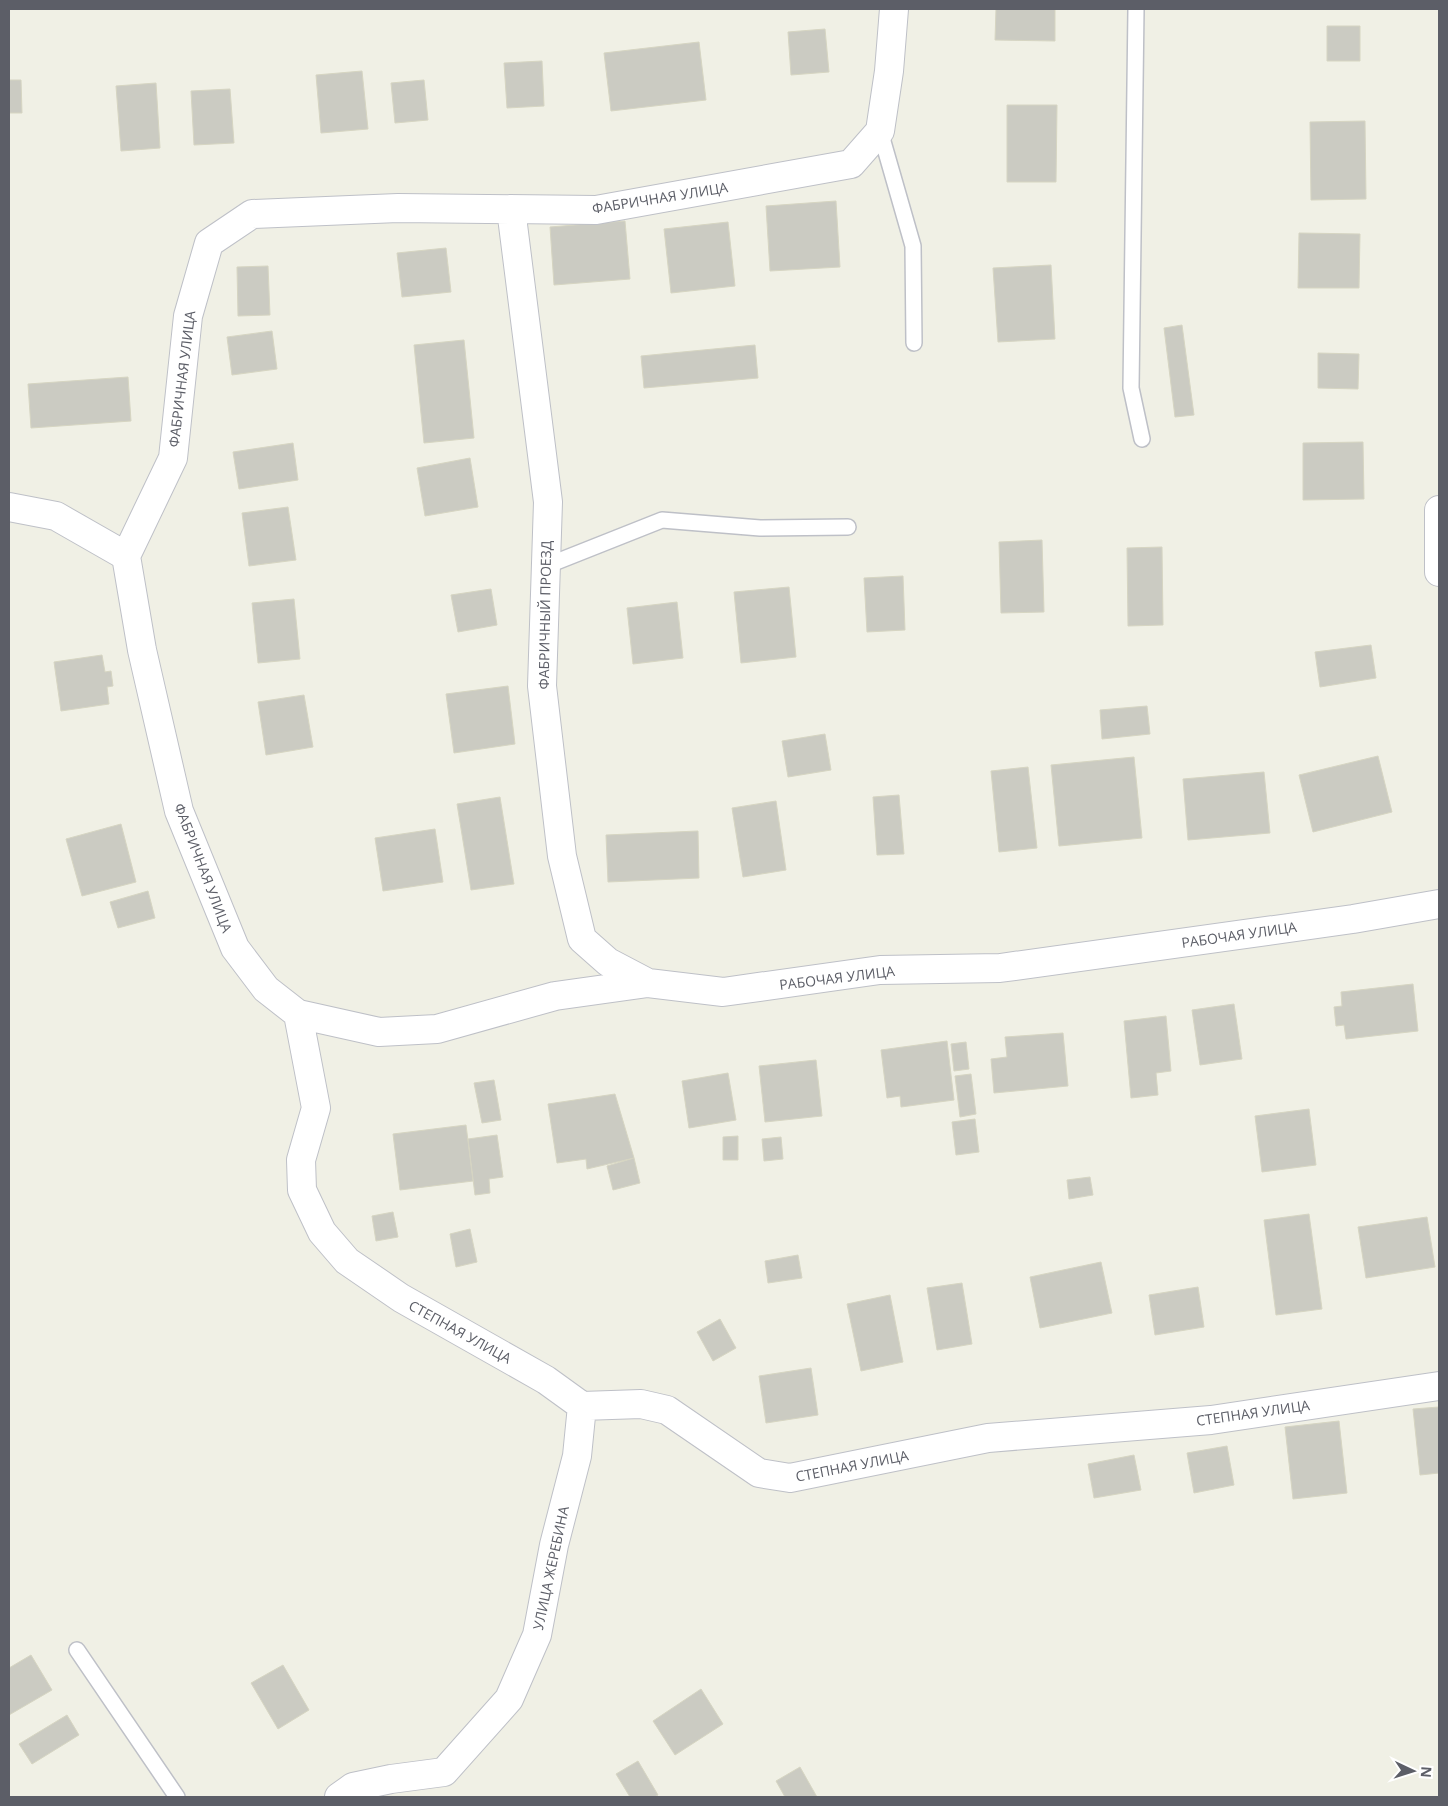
<svg xmlns="http://www.w3.org/2000/svg" width="1448" height="1806" viewBox="0 0 1448 1806" font-family="'Open Sans',sans-serif">
  <style>
    .building { fill: #cbcbc2; stroke: #d6d5c2 }
    .lines { fill: none; stroke-linecap: round; stroke-linejoin: round }
    .service-casing { stroke: #bec0c7; stroke-width: 18 }
    .minor-casing { stroke: #bec0c7; stroke-width: 30 }
    .service { stroke: #fff; stroke-width: 15 }
    .minor { stroke: #fff; stroke-width: 28 }
    .labels { text-anchor: middle; stroke-width: 4; stroke-linejoin: round; paint-order: stroke }
    .street-label { font-size: 14px; fill: #5c5e67; stroke: #fff }
  </style>
  <rect width="100%" height="100%" fill="#f0f0e5"/>
  <!-- building -->
  <path class="building" d="M 996,9 L 1055,9 L 1055,41 L 995,40 Z
    M 1327,26 L 1360,26 L 1360,61 L 1327,61 Z
    M 825,29 L 829,72 L 791,75 L 788,32 Z
    M 699,42 L 706,100 L 611,111 L 604,53 Z
    M 542,61 L 544,106 L 507,108 L 504,63 Z
    M 362,71 L 368,129 L 321,133 L 316,75 Z
    M 9,80 L 21,80 L 22,113 L 9,113 Z
    M 424,80 L 428,120 L 395,123 L 391,83 Z
    M 156,83 L 160,148 L 121,151 L 116,86 Z
    M 230,89 L 234,143 L 194,145 L 191,91 Z
    M 1007,105 L 1057,105 L 1056,182 L 1007,182 Z
    M 1365,121 L 1366,199 L 1311,200 L 1310,122 Z
    M 836,201 L 840,267 L 770,271 L 766,206 Z
    M 625,221 L 630,279 L 554,285 L 550,227 Z
    M 728,222 L 735,286 L 671,293 L 664,229 Z
    M 1299,233 L 1360,234 L 1359,288 L 1298,288 Z
    M 446,248 L 451,292 L 402,297 L 397,253 Z
    M 1051,265 L 1055,339 L 998,342 L 993,268 Z
    M 268,266 L 270,315 L 238,316 L 237,267 Z
    M 1182,325 L 1194,415 L 1175,417 L 1164,328 Z
    M 272,331 L 277,369 L 232,375 L 227,337 Z
    M 464,340 L 474,438 L 424,443 L 414,345 Z
    M 755,345 L 758,378 L 644,388 L 641,356 Z
    M 1318,353 L 1359,354 L 1358,389 L 1318,388 Z
    M 128,377 L 131,421 L 31,428 L 28,384 Z
    M 1363,442 L 1364,499 L 1303,500 L 1303,443 Z
    M 293,443 L 298,480 L 239,489 L 233,452 Z
    M 470,458 L 478,507 L 425,516 L 417,468 Z
    M 288,507 L 296,560 L 249,566 L 242,513 Z
    M 1042,540 L 1044,612 L 1001,613 L 999,542 Z
    M 1162,547 L 1163,625 L 1128,626 L 1127,548 Z
    M 903,576 L 905,630 L 867,632 L 864,578 Z
    M 789,587 L 796,657 L 741,663 L 734,592 Z
    M 491,589 L 497,625 L 458,632 L 451,595 Z
    M 294,599 L 300,659 L 258,663 L 252,603 Z
    M 677,602 L 683,658 L 633,664 L 627,608 Z
    M 1371,645 L 1376,678 L 1320,687 L 1315,652 Z
    M 102,655 L 105,672 L 111,671 L 113,686 L 107,687 L 109,704 L 61,711 L 54,662 Z
    M 508,686 L 515,744 L 454,753 L 446,694 Z
    M 304,695 L 313,747 L 266,755 L 258,702 Z
    M 1147,706 L 1150,734 L 1102,739 L 1100,710 Z
    M 825,734 L 831,770 L 788,777 L 782,741 Z
    M 1378,756 L 1392,812 L 1313,832 L 1299,775 Z
    M 1134,757 L 1142,838 L 1059,846 L 1051,765 Z
    M 1028,767 L 1037,848 L 999,852 L 991,771 Z
    M 1264,772 L 1270,833 L 1188,840 L 1183,779 Z
    M 899,795 L 904,854 L 877,855 L 873,797 Z
    M 500,797 L 514,884 L 471,890 L 457,804 Z
    M 776,801 L 786,870 L 743,877 L 732,808 Z
    M 121,824 L 136,882 L 82,896 L 66,839 Z
    M 435,829 L 443,882 L 383,891 L 375,838 Z
    M 698,831 L 699,878 L 608,882 L 606,835 Z
    M 148,891 L 155,918 L 118,928 L 110,902 Z
    M 1413,984 L 1418,1031 L 1346,1039 L 1344,1025 L 1336,1026 L 1334,1007 L 1342,1006 L 1341,992 Z
    M 1234,1004 L 1242,1059 L 1200,1065 L 1192,1010 Z
    M 1166,1016 L 1171,1071 L 1156,1073 L 1158,1095 L 1131,1098 L 1124,1021 Z
    M 1063,1033 L 1068,1086 L 994,1093 L 991,1059 L 1007,1057 L 1005,1037 Z
    M 947,1041 L 954,1100 L 901,1107 L 900,1096 L 887,1098 L 881,1050 Z
    M 966,1042 L 969,1069 L 954,1071 L 951,1044 Z
    M 816,1060 L 822,1116 L 765,1122 L 759,1066 Z
    M 728,1073 L 736,1120 L 689,1128 L 682,1081 Z
    M 971,1074 L 976,1114 L 960,1117 L 955,1076 Z
    M 494,1080 L 501,1120 L 482,1123 L 474,1083 Z
    M 615,1094 L 634,1158 L 587,1169 L 586,1159 L 557,1163 L 548,1104 Z
    M 1309,1109 L 1316,1165 L 1262,1172 L 1255,1116 Z
    M 975,1119 L 979,1152 L 956,1155 L 952,1122 Z
    M 466,1125 L 473,1181 L 400,1190 L 393,1134 Z
    M 497,1135 L 503,1177 L 489,1179 L 490,1193 L 475,1195 L 468,1139 Z
    M 738,1136 L 738,1160 L 723,1160 L 723,1137 Z
    M 781,1137 L 783,1159 L 764,1161 L 762,1139 Z
    M 634,1158 L 640,1183 L 613,1190 L 607,1166 Z
    M 1090,1177 L 1093,1195 L 1069,1199 L 1067,1180 Z
    M 393,1212 L 398,1237 L 376,1241 L 372,1216 Z
    M 1309,1214 L 1322,1309 L 1276,1315 L 1264,1220 Z
    M 1427,1217 L 1435,1267 L 1366,1278 L 1358,1227 Z
    M 470,1229 L 477,1262 L 456,1267 L 450,1234 Z
    M 798,1255 L 802,1278 L 768,1283 L 765,1261 Z
    M 1101,1262 L 1112,1313 L 1040,1328 L 1030,1277 Z
    M 962,1283 L 972,1344 L 937,1350 L 927,1288 Z
    M 1198,1287 L 1204,1327 L 1155,1335 L 1149,1295 Z
    M 890,1295 L 903,1362 L 861,1371 L 847,1304 Z
    M 720,1319 L 736,1348 L 713,1361 L 697,1332 Z
    M 811,1368 L 818,1415 L 766,1423 L 759,1376 Z
    M 1439,1407 L 1439,1473 L 1420,1475 L 1413,1409 Z
    M 1339,1421 L 1347,1493 L 1293,1499 L 1285,1427 Z
    M 1227,1446 L 1234,1485 L 1194,1493 L 1187,1453 Z
    M 1134,1455 L 1141,1490 L 1094,1498 L 1088,1464 Z
    M 31,1655 L 52,1690 L 9,1715 L 9,1668 Z
    M 283,1665 L 309,1710 L 278,1729 L 251,1683 Z
    M 701,1689 L 723,1724 L 675,1755 L 653,1721 Z
    M 67,1715 L 79,1735 L 32,1764 L 19,1744 Z
    M 638,1761 L 658,1795 L 654,1797 L 630,1797 L 616,1774 Z
    M 800,1767 L 817,1797 L 785,1797 L 776,1781 Z"/>
  <g class="lines">
    <defs>
      <path id="service" d="M 1136,9 L 1131,388 L 1142,439
        M 880,131 L 913,246 L 914,343
        M 546,566 L 662,520 L 760,528 L 848,527
        M 77,1650 L 177,1797"/>
      <path id="minor" d="M 894,9 L 889,71 L 880,131 L 851,164 L 596,210 L 398,208 L 252,214 L 209,243 L 188,316 L 173,458 L 126,556 L 142,650 L 179,811 L 235,948 L 266,989 L 298,1014 L 379,1032 L 437,1029 L 555,996 L 648,983 L 723,992 L 880,970 L 1000,968 L 1353,919 L 1439,904
        M 511,209 L 548,502 L 542,686 L 562,856 L 582,939 L 608,962 L 648,983
        M 9,507 L 56,516 L 126,556
        M 1439,510 L 1439,572
        M 298,1014 L 316,1108 L 301,1160 L 302,1190 L 322,1232 L 347,1261 L 401,1298 L 546,1380 L 582,1406 L 641,1404 L 667,1410 L 759,1473 L 790,1478 L 988,1438 L 1211,1420 L 1439,1386
        M 339,1797 L 353,1787 L 391,1779 L 444,1772 L 509,1699 L 537,1635 L 554,1545 L 577,1456 L 582,1406"/>
    </defs>
    <!-- service casing -->
    <use href="#service" class="service-casing"/>
    <!-- minor casing -->
    <use href="#minor" class="minor-casing"/>
    <!-- service -->
    <use href="#service" class="service"/>
    <!-- minor -->
    <use href="#minor" class="minor"/>
  </g>
  <g class="labels">
    <!-- street labels -->
    <g class="street-label">
      <text transform="translate(660 198) rotate(-9)" y="5">ФАБРИЧНАЯ УЛИЦА</text>
      <text transform="translate(182 379) rotate(-83)" y="5">ФАБРИЧНАЯ УЛИЦА</text>
      <text transform="translate(545 615) rotate(-89)" y="5">ФАБРИЧНЫЙ ПРОЕЗД</text>
      <text transform="translate(203 868) rotate(69)" y="5">ФАБРИЧНАЯ УЛИЦА</text>
      <text transform="translate(1239 935) rotate(-8)" y="5">РАБОЧАЯ УЛИЦА</text>
      <text transform="translate(837 978) rotate(-7)" y="5">РАБОЧАЯ УЛИЦА</text>
      <text transform="translate(460 1332) rotate(29)" y="5">СТЕПНАЯ УЛИЦА</text>
      <text transform="translate(1253 1413) rotate(-8)" y="5">СТЕПНАЯ УЛИЦА</text>
      <text transform="translate(852 1466) rotate(-11)" y="5">СТЕПНАЯ УЛИЦА</text>
      <text transform="translate(551 1568) rotate(-78)" y="5">УЛИЦА ЖЕРЕБИНА</text>
    </g>
  </g>
  <!-- border -->
  <rect width="1448" height="1806" fill="none" stroke="#5c5e67" stroke-width="20"/>
  <!-- north arrow -->
  <g transform="translate(1413 1771) rotate(94)" stroke="#ffffff" stroke-width="4" paint-order="stroke">
  <path d="M0-4L9 19L0 12L-9 19Z" fill="#5c5e67"/>
  <text y="-8" font-size="14" font-weight="bold" text-anchor="middle" fill="#5c5e67">N</text>
  </g>
</svg>
